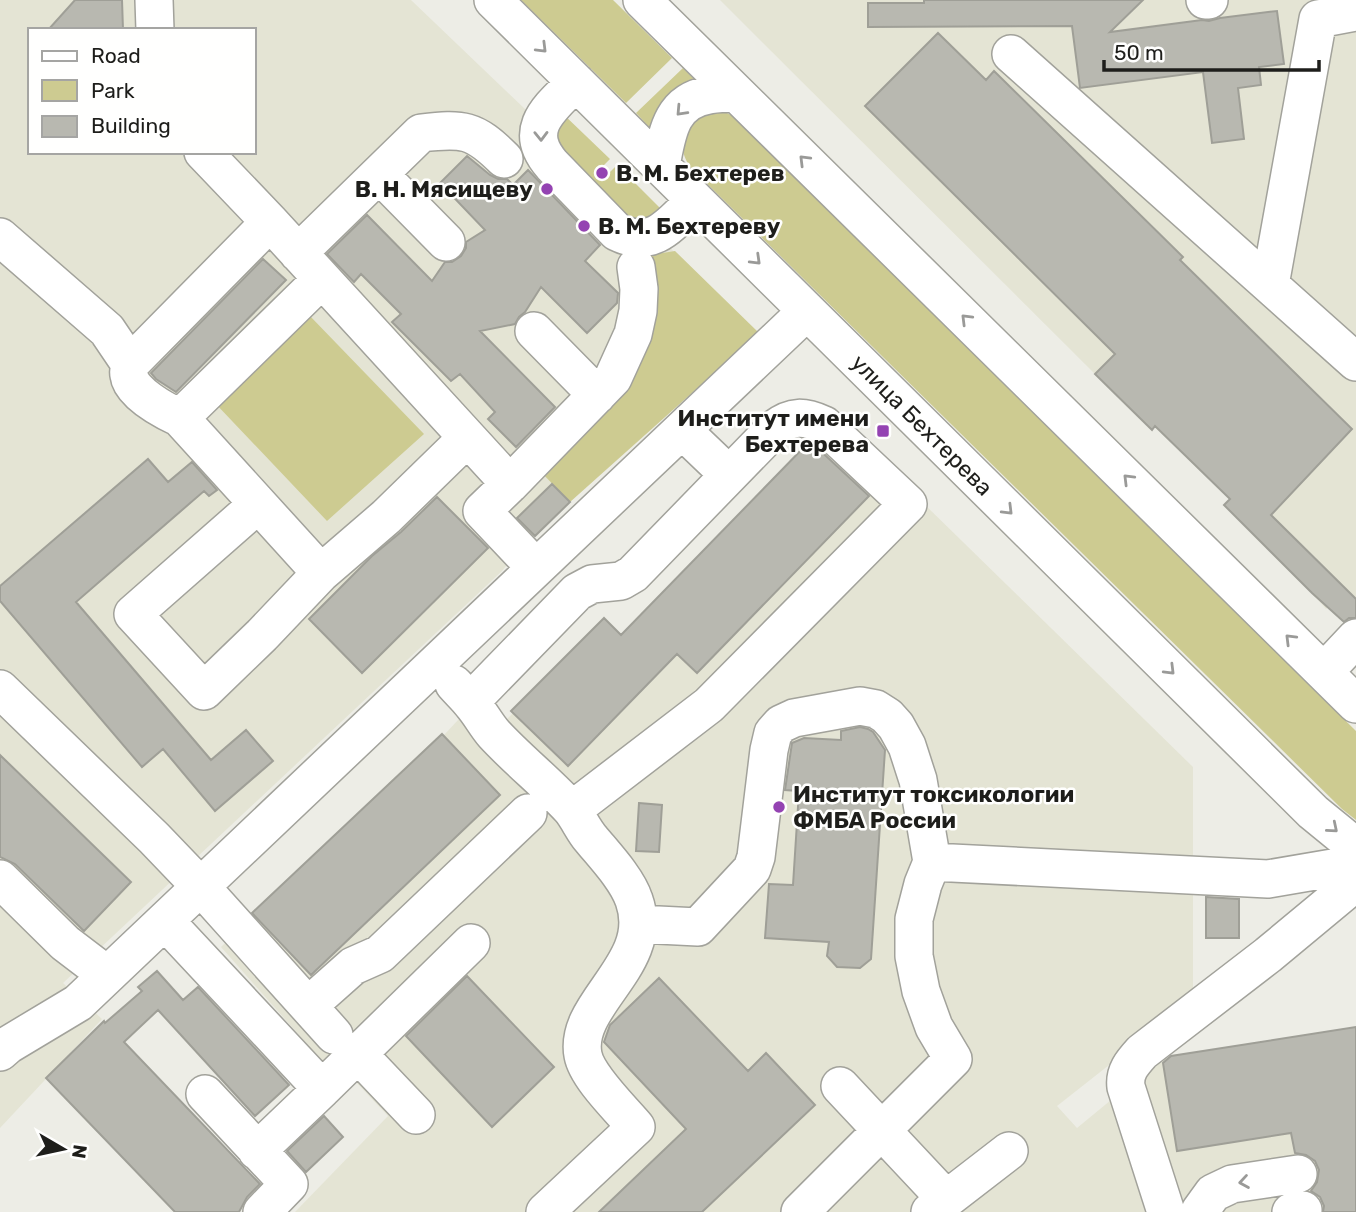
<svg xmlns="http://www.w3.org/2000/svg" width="1356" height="1212" viewBox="0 0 1356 1212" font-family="Rubik,sans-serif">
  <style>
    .built { fill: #e4e4d4; fill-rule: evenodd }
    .green { fill: #cdcb91 }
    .building { fill: #b8b8b0; stroke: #9f9f97; stroke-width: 2 }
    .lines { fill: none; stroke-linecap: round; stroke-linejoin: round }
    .minor-casing { stroke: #a2a29b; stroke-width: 40 }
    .minor { stroke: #fff; stroke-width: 37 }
    .oneway { stroke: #9a9a98 }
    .poi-dot { fill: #9443b2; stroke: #fffffe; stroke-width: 2.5 }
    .labels { text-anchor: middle; stroke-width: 5; stroke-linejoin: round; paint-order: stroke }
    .poi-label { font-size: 23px; font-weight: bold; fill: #1e1e1b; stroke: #fffffe; text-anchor: start }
    .street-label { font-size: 23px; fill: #1e1e1b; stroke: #fffffe }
  </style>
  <rect width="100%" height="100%" fill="#edede6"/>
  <!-- built -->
  <path class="built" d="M 0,0 L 411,0 L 759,333 L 570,502 L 519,550 L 502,571 L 63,983 L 102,1019 L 0,1128 ZM 30,30 L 254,30 L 254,152 L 30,152 Z
    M 720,0 L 1356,0 L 1356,614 L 1346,624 L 1328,607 L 1326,609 L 1312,593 L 1312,592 L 1224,505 L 1229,499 L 1155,427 L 1152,430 L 1095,374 Z
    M 817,434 L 873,454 L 1193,767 L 1193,999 L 1057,1106 L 1077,1128 L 1162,1058 L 1356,1027 L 1356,1212 L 295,1212 L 388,1116 L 354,1080 L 345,1087 L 221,947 L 255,915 L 253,912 L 442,733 L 444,735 L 459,719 L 483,743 L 513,713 L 511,711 L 604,618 L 622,635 Z"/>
  <!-- green -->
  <path class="green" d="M 521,0 L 613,0 L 672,58 L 626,103 Z
    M 683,68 L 697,82 L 651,129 L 636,113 Z
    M 716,111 L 725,112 L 733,116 L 1356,731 L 1356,820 L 1342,809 L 690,167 C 681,153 677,134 690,121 C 695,115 708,113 716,111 Z
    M 561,112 L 610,159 L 596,173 L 602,180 L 617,165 L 665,213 L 634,223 L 552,141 Z
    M 675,251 L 759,333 L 570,502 L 540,471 L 652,272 L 650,255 Z
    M 309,315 L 424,434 L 327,521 L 214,402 Z"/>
  <!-- building -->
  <path class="building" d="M 75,0 L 122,0 L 123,30 L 48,30 Z
    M 924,0 L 1143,0 L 1110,32 L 1202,20 L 1209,21 L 1220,18 L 1277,11 L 1284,64 L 1259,67 L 1261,85 L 1238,88 L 1244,139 L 1212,143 L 1203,72 L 1080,88 L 1072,26 L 868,27 L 868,3 L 924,3 Z
    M 938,33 L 986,80 L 994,71 L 1183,257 L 1180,260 L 1352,429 L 1271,515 L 1356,599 L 1356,618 L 1349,618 L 1344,622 L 1312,593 L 1224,505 L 1230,499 L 1155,426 L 1152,430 L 1095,374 L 1115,354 L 865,106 Z
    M 467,156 L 490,175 L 498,179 L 507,179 L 513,185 L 528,170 L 600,245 L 585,261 L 618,293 L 617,303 L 587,333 L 541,287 L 525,312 L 519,317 L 515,324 L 480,331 L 555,407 L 516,447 L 488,419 L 495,412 L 460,374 L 451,381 L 392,322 L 401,314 L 361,274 L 354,282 L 327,254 L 367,215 L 432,281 L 445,262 L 452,262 L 461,256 L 466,248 L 466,242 L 485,230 L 440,183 Z
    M 263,259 L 286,280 L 176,392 L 156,379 L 151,373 Z
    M 809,442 L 812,443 L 869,496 L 697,673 L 677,654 L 568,766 L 511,711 L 604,618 L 621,635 Z
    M 148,459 L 168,482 L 192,462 L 217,490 L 209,496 L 204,491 L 76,602 L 211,760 L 246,730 L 273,761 L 215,811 L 163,749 L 142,767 L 0,601 L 0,586 Z
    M 552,484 L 570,502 L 535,536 L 517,518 Z
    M 437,497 L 488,548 L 362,673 L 309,619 L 372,556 L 401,532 Z
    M 860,727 L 868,729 L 873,732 L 885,750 L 871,959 L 860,968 L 837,967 L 827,956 L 829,942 L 765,938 L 769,884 L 793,885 L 799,791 L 785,790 L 792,743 L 804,738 L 841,740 L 841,731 Z
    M 442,734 L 500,795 L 311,975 L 252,913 Z
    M 0,755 L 131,882 L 84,931 L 15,864 L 0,857 Z
    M 639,803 L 662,805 L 659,852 L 636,851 Z
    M 1206,897 L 1239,899 L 1239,938 L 1206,938 Z
    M 157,971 L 183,1000 L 198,987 L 289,1085 L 255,1116 L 158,1010 L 124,1042 L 260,1184 L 247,1197 L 239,1212 L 175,1212 L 46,1078 L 104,1021 L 105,1023 L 142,991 L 138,987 Z
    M 467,976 L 554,1067 L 492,1127 L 406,1036 Z
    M 659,978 L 748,1071 L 766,1053 L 815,1105 L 702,1212 L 599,1212 L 686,1129 L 604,1042 L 610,1025 Z
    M 1356,1027 L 1356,1212 L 1323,1212 L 1324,1206 L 1320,1197 L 1311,1191 L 1317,1182 L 1319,1170 L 1315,1161 L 1306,1155 L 1295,1153 L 1291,1133 L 1177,1151 L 1163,1063 L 1171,1056 Z
    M 324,1116 L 343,1137 L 306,1172 L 287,1151 Z"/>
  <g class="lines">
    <defs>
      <path id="minor" d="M 154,0 L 155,30
        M 493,0 L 1313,812 L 1346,839 L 1356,845
        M 642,0 L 1356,704
        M 1205,0 L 1209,0
        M 1011,54 L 1356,362
        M 576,82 C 550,108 521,129 552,165 L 617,232 C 653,250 671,224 695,200
        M 203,152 L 270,222 L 510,484 L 613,378 L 633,334 L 638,311 L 639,289 L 636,267
        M 661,166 C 667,135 670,101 709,95 C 718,93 727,93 736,93
        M 379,174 L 446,242
        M 270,222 L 130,364 C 129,368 128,371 129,375 C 131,393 165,411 180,418 L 322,279
        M 0,237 L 107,330 L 130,364
        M 298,253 L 421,133 C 463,128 474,129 504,159
        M 1270,285 L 1318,19 L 1356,12
        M 534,331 L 597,395
        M 180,418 L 321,573 L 386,517 L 467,438
        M 682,430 L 729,475
        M 510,484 L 482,511 L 536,568
        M 257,505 L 133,614 L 204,691 L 262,635 L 321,573
        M 1324,672 L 1356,638
        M 454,684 C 460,691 467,697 472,704 C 480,713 486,725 494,734 C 518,760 546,782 570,808 C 578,817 583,830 591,839 C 605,856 627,879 634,900 C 657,964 573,1003 583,1055 C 587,1077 621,1109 636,1127 L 545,1212
        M 0,689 L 154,838 L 201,887 L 334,1035
        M 471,701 L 577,592 L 592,584 L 621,581 L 633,574 L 774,429 C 792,415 804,416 824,425 L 908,504 L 709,705 L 572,810
        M 932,862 L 1268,879 L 1356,864
        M 0,879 L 65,943 L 107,975
        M 165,921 L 322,1089 L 471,943
        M 638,924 L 698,927 L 752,869 L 756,857 L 769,750 L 773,733 L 781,724 L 794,718 L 860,706 L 876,709 L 887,716 L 896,726 L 907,746 L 918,780 L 932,862 L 923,884 L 914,919 L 914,956 L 921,991 L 934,1027 L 953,1059 L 800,1212
        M 308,1006 L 353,966 L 380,954 L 528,813
        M 0,1052 L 8,1045 L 78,1003 L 807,311
        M 358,1054 L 416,1115
        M 840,1086 L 946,1199
        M 205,1094 L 289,1184 L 262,1212
        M 257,1151 L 322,1089
        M 1200,1211 L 1213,1193 L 1232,1184 L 1298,1174
        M 930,1212 L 1009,1151
        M 1166,1212 L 1126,1087 C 1124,1072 1132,1063 1142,1052 L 1268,955 L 1356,882
        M 1291,1212 L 1303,1210"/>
    </defs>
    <!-- minor casing -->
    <use href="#minor" class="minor-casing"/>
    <!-- minor -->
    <use href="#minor" class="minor"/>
  </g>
  <!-- one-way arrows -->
  <defs><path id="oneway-chevron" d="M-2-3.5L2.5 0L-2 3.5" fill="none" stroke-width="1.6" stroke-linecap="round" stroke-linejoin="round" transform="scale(1.75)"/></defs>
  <g class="oneway">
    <use href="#oneway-chevron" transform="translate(542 48) rotate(45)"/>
    <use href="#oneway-chevron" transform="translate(681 111) rotate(133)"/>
    <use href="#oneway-chevron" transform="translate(541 136) rotate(89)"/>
    <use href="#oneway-chevron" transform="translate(804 160) rotate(-135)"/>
    <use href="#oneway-chevron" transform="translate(756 260) rotate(44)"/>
    <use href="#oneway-chevron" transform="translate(966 319) rotate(-135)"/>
    <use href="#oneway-chevron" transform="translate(1128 479) rotate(-135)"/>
    <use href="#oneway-chevron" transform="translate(1008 510) rotate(45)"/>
    <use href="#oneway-chevron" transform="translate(1290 639) rotate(-135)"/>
    <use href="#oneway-chevron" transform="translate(1170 670) rotate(45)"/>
    <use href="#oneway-chevron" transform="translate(1333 828) rotate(40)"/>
    <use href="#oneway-chevron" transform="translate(1244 1182) rotate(171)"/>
  </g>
  <!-- markers -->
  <g class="poi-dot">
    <circle cx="602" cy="173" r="7"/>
    <circle cx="547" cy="189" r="7"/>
    <circle cx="584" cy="226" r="7"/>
    <rect x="876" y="424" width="14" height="14" rx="3.5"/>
    <circle cx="779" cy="807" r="7"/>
  </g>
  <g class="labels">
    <!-- poi labels -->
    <g class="poi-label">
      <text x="616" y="181">В. М. Бехтерев</text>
      <text x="533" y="197" text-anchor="end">В. Н. Мясищеву</text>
      <text x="598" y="234">В. М. Бехтереву</text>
      <text x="869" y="426" text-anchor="end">Институт имени<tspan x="869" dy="26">Бехтерева</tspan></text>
      <text x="793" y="802">Институт токсикологии<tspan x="793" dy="26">ФМБА России</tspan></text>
    </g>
    <!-- street labels -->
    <g class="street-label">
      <text transform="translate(922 425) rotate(45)" y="8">улица Бехтерева</text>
    </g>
  </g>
  <!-- legend -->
  <rect x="28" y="28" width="228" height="126" fill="#fffffe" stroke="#a5a5a3" stroke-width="2"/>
  <rect x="42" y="51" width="35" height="10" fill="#ffffff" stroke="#a5a5a3" stroke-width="2"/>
  <text x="91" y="63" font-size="21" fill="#1e1e1b">Road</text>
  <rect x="42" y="80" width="35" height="21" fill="#cdcb91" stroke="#a5a5a3" stroke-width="2"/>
  <text x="91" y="98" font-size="21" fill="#1e1e1b">Park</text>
  <rect x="42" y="116" width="35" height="21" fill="#b8b8b0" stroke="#a5a5a3" stroke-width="2"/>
  <text x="91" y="133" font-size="21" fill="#1e1e1b">Building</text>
  <!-- north arrow -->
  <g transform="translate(63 1149) rotate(99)" stroke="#fffffe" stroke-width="5" paint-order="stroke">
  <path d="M0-5L12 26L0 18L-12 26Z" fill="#1e1e1b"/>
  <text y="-10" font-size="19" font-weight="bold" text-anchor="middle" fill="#1e1e1b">N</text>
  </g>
  <!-- scale -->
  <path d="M1104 60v10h215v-10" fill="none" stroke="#1e1e1b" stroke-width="3.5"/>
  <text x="1114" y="60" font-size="21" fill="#1e1e1b" stroke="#fffffe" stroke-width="5" paint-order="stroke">50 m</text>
</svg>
